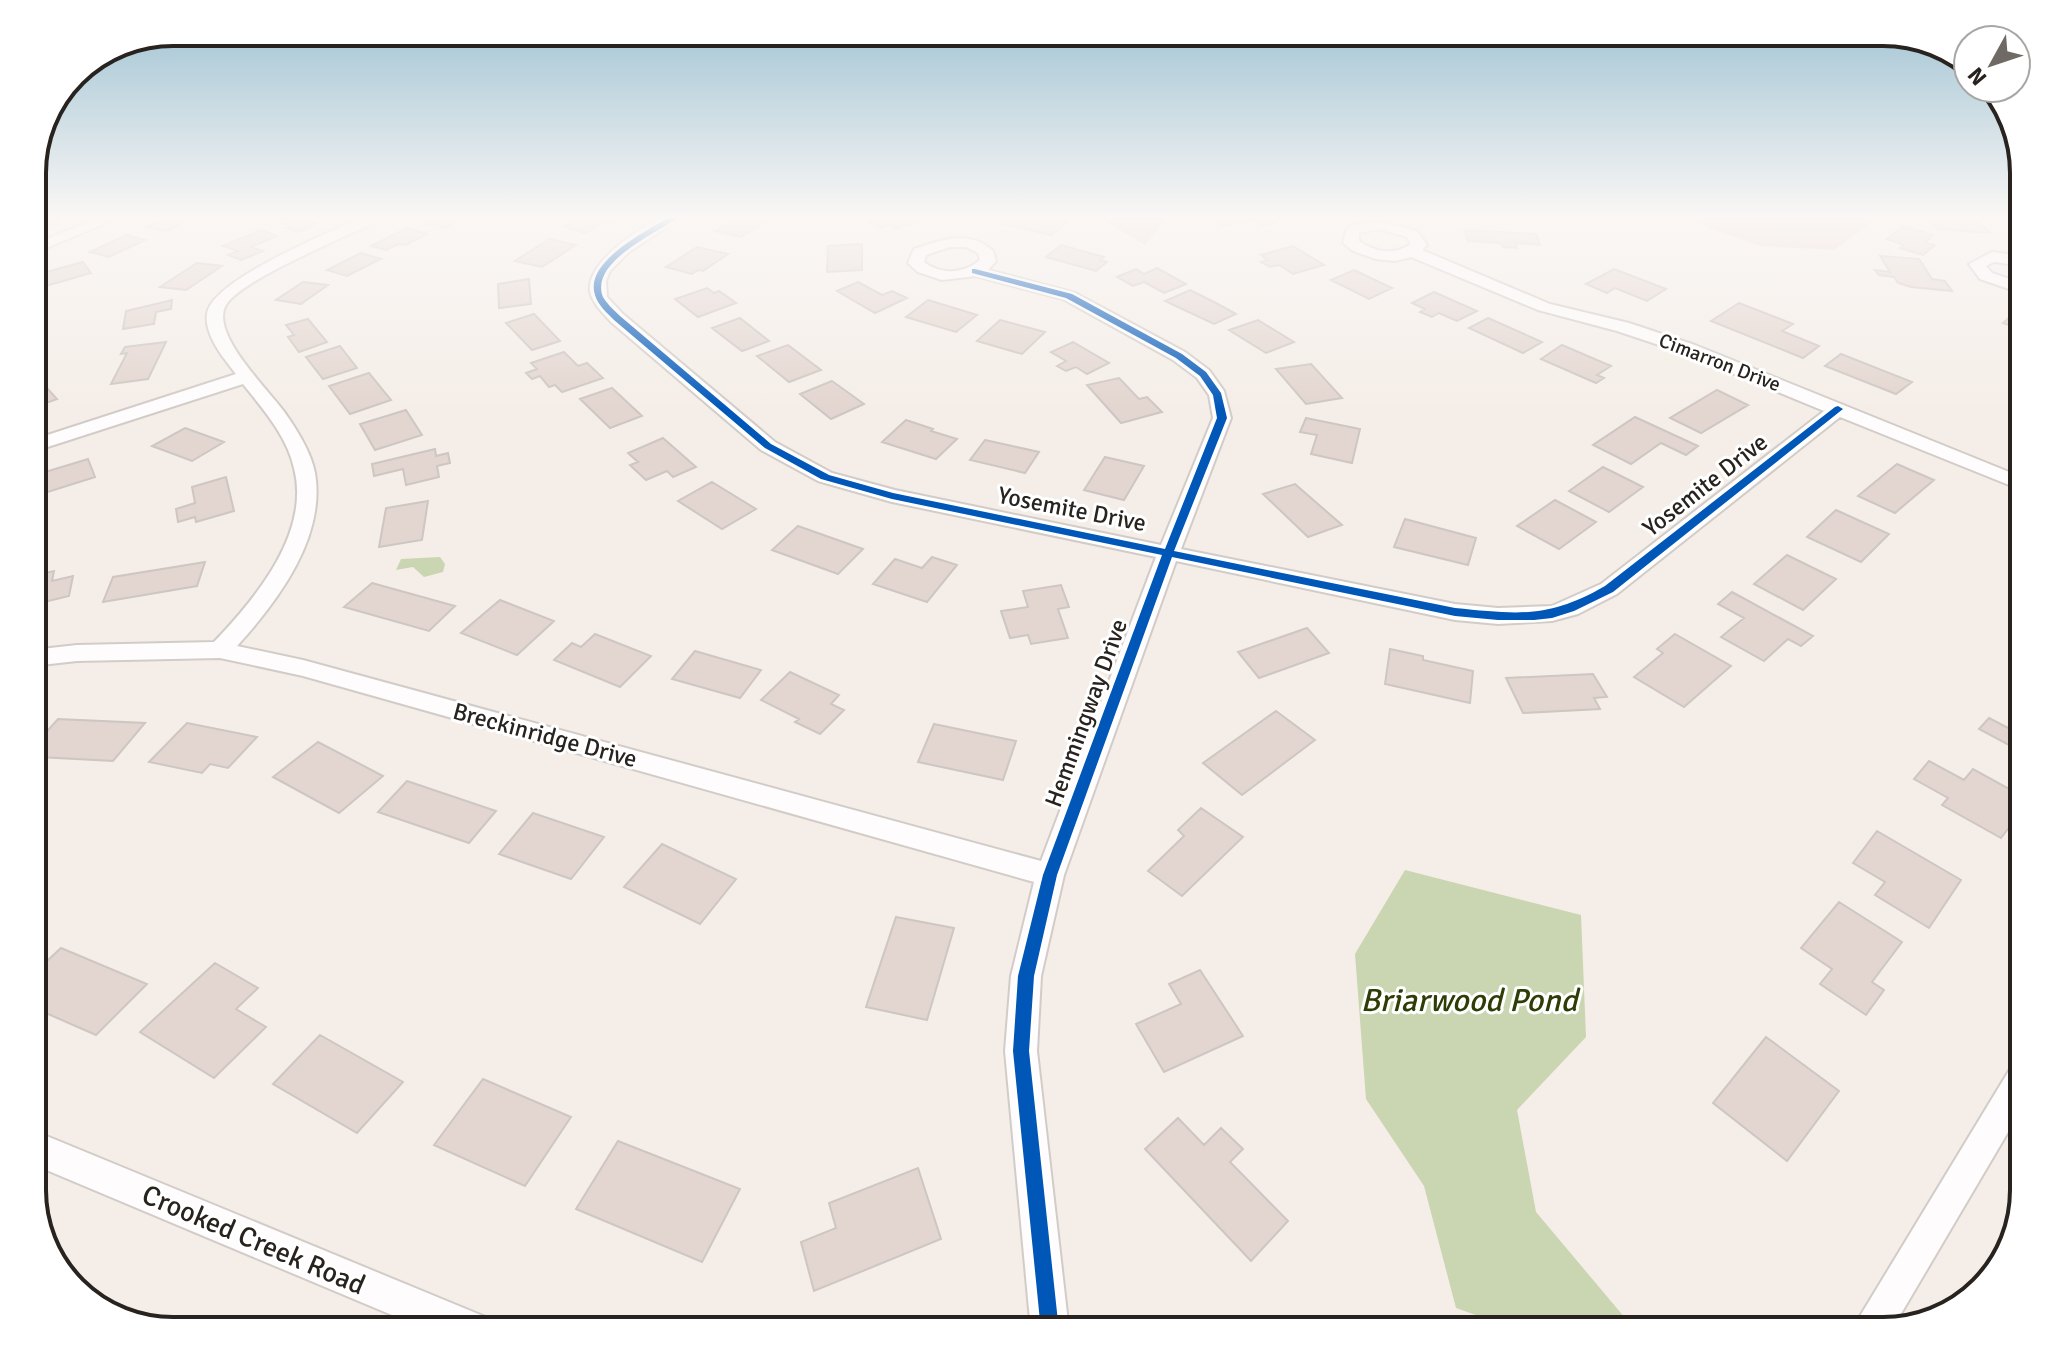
<svg xmlns="http://www.w3.org/2000/svg" width="2056" height="1363" viewBox="0 0 2056 1363" font-family="Signika,sans-serif">
  <style>
    .green { fill: #e9cdd1 }
    .water { fill: #cad5b1 }
    .building { fill: #e3d5cf; stroke: #cdc6c3; stroke-width: 2 }
    .lines { fill: none; stroke-linecap: round; stroke-linejoin: round }
    .street-casing { stroke: #d2ccc8; stroke-width: 4 }
    .street { fill: #fefcfc; fill-rule: evenodd }
    .cycleway-casing { stroke: #fff; stroke-width: 5 }
    .cycleway { fill: #0057b8; fill-rule: evenodd }
    .labels { text-anchor: middle; stroke-width: 6; stroke-linejoin: round; paint-order: stroke }
    .far-street-label { font-size: 20px; fill: #28231f; stroke: #fff }
    .street-label { font-size: 24px; fill: #28231f; stroke: #fff }
    .near-street-label { font-size: 28px; fill: #28231f; stroke: #fff }
    .near-water-label { font-size: 32px; font-style: italic; fill: #2d3d05; stroke: #fff }
    .rim { fill: none; stroke: #28231f; stroke-width: 4 }
  </style>
  <rect width="100%" height="100%" fill="#f5eee8"/>
  <!-- green -->
  <path class="green" d="M 1100,218 L 1164,218 L 1166,219 L 1145,245 Z
    M 1681,218 L 1878,218 L 1834,250 L 1760,246 Z"/>
  <!-- water -->
  <path class="water" d="M 440,557 L 445,564 L 443,572 L 424,577 L 413,567 L 396,570 L 401,559 Z
    M 1405,870 L 1581,915 L 1586,1037 L 1517,1110 L 1536,1212 L 1636,1331 L 1521,1331 L 1456,1308 L 1424,1186 L 1366,1099 L 1355,954 Z"/>
  <!-- building -->
  <path class="building" d="M 32,218 L 59,218 L 56,225 L 32,229 Z
    M 167,218 L 194,218 L 167,231 L 147,227 Z
    M 286,218 L 312,218 L 305,221 L 315,224 L 299,232 L 286,228 L 292,226 L 278,222 Z
    M 433,218 L 464,218 L 445,228 L 424,223 Z
    M 579,218 L 624,218 L 615,223 L 607,221 L 585,233 L 563,226 Z
    M 736,218 L 771,218 L 741,237 L 715,231 Z
    M 879,218 L 914,218 L 919,221 L 895,229 L 889,225 L 881,228 L 869,222 Z
    M 1010,218 L 1054,218 L 1067,222 L 1051,235 L 1003,224 Z
    M 1213,218 L 1291,218 L 1261,226 L 1255,220 L 1221,226 Z
    M 1925,218 L 1973,218 L 1991,233 L 1937,229 Z
    M 1903,226 L 1933,235 L 1925,243 L 1935,245 L 1923,255 L 1900,248 L 1904,245 L 1887,239 Z
    M 407,228 L 427,234 L 406,245 L 399,244 L 386,250 L 371,246 Z
    M 261,230 L 277,236 L 251,247 L 263,251 L 241,260 L 228,255 L 238,251 L 223,246 Z
    M 1464,230 L 1536,234 L 1540,245 L 1515,243 L 1517,248 L 1503,247 L 1501,243 L 1468,241 Z
    M 126,235 L 145,240 L 109,257 L 90,252 Z
    M 549,239 L 576,245 L 542,267 L 515,261 Z
    M 862,244 L 862,270 L 827,272 L 828,246 Z
    M 1061,245 L 1104,257 L 1100,260 L 1107,262 L 1096,271 L 1046,257 Z
    M 1293,246 L 1324,265 L 1293,274 L 1279,265 L 1270,267 L 1261,262 L 1268,260 L 1261,255 Z
    M 697,247 L 728,254 L 703,271 L 698,270 L 692,274 L 666,267 Z
    M 361,253 L 381,259 L 347,276 L 327,270 Z
    M 1880,256 L 1919,259 L 1932,279 L 1945,281 L 1952,291 L 1911,287 L 1898,283 L 1894,277 L 1879,275 L 1875,270 L 1890,272 Z
    M 83,262 L 91,273 L 32,290 L 32,276 Z
    M 197,263 L 222,266 L 186,290 L 160,287 Z
    M 1157,268 L 1186,284 L 1164,293 L 1144,282 L 1133,286 L 1117,277 L 1136,269 L 1144,274 Z
    M 1614,269 L 1666,289 L 1647,301 L 1615,288 L 1607,293 L 1586,284 Z
    M 1354,270 L 1392,288 L 1369,299 L 1331,280 Z
    M 529,279 L 531,304 L 499,308 L 498,284 Z
    M 303,282 L 328,285 L 301,304 L 276,300 Z
    M 858,282 L 882,295 L 892,291 L 907,298 L 875,313 L 837,291 Z
    M 707,288 L 714,293 L 719,291 L 736,303 L 698,317 L 675,299 Z
    M 1190,290 L 1216,303 L 1236,314 L 1214,324 L 1165,301 Z
    M 1434,292 L 1477,311 L 1457,321 L 1439,313 L 1432,317 L 1420,312 L 1425,309 L 1412,303 Z
    M 172,300 L 171,309 L 156,312 L 154,324 L 123,329 L 126,311 Z
    M 928,300 L 977,315 L 956,332 L 906,317 Z
    M 1739,303 L 1793,324 L 1782,331 L 1819,346 L 1803,358 L 1711,321 Z
    M 2017,310 L 2024,312 L 2024,330 L 2003,323 Z
    M 534,314 L 560,341 L 532,350 L 506,323 Z
    M 740,318 L 769,341 L 742,351 L 712,328 Z
    M 1488,318 L 1542,342 L 1523,353 L 1469,328 Z
    M 308,319 L 327,342 L 299,352 L 288,337 L 294,335 L 286,325 Z
    M 1000,320 L 1045,332 L 1022,354 L 977,341 Z
    M 1258,320 L 1294,342 L 1266,353 L 1229,330 Z
    M 166,342 L 148,379 L 111,384 L 127,353 L 121,354 L 125,347 Z
    M 1073,342 L 1109,363 L 1087,374 L 1076,367 L 1066,371 L 1057,366 L 1066,361 L 1051,352 Z
    M 788,345 L 821,370 L 789,382 L 757,356 Z
    M 1562,345 L 1611,366 L 1597,375 L 1604,378 L 1596,383 L 1541,359 Z
    M 340,346 L 357,368 L 323,379 L 306,357 Z
    M 564,352 L 578,366 L 587,363 L 603,378 L 562,392 L 555,385 L 549,387 L 540,376 L 532,379 L 526,373 L 537,369 L 531,363 Z
    M 1841,354 L 1912,382 L 1896,394 L 1825,366 Z
    M 1311,364 L 1342,398 L 1306,404 L 1276,369 Z
    M 369,373 L 391,400 L 350,414 L 329,386 Z
    M 1119,378 L 1139,399 L 1147,397 L 1162,412 L 1121,423 L 1087,385 Z
    M 832,381 L 864,404 L 831,419 L 800,394 Z
    M 46,387 L 57,399 L 32,408 L 32,392 Z
    M 612,388 L 642,416 L 610,428 L 580,399 Z
    M 1717,390 L 1748,405 L 1701,433 L 1670,418 Z
    M 406,410 L 422,435 L 375,450 L 360,424 Z
    M 1635,417 L 1698,446 L 1686,455 L 1661,443 L 1631,464 L 1593,445 Z
    M 1306,418 L 1360,429 L 1352,463 L 1311,454 L 1317,435 L 1300,432 Z
    M 906,420 L 933,429 L 931,431 L 957,439 L 936,459 L 882,442 Z
    M 185,428 L 224,442 L 192,461 L 152,446 Z
    M 663,438 L 696,467 L 673,477 L 667,471 L 646,480 L 630,465 L 638,462 L 628,453 Z
    M 985,440 L 1039,452 L 1025,473 L 970,460 Z
    M 435,449 L 436,456 L 448,453 L 450,463 L 437,466 L 439,477 L 406,485 L 403,469 L 374,476 L 372,464 Z
    M 1105,457 L 1144,466 L 1124,500 L 1084,490 Z
    M 88,459 L 95,477 L 32,497 L 32,476 Z
    M 1897,464 L 1934,480 L 1895,513 L 1858,496 Z
    M 1603,467 L 1643,487 L 1609,512 L 1569,491 Z
    M 226,477 L 234,511 L 196,522 L 195,517 L 178,522 L 176,509 L 195,503 L 192,487 Z
    M 712,482 L 756,509 L 722,529 L 678,501 Z
    M 1295,484 L 1342,525 L 1308,537 L 1263,494 Z
    M 1555,500 L 1596,522 L 1559,549 L 1517,526 Z
    M 428,501 L 422,540 L 379,547 L 386,508 Z
    M 1836,510 L 1889,534 L 1861,562 L 1807,537 Z
    M 1405,519 L 1476,538 L 1468,565 L 1394,547 Z
    M 798,526 L 863,549 L 838,574 L 772,550 Z
    M 1787,555 L 1836,579 L 1803,610 L 1754,584 Z
    M 932,557 L 957,565 L 927,602 L 873,584 L 895,559 L 922,568 Z
    M 205,562 L 197,586 L 103,602 L 113,577 Z
    M 54,571 L 52,581 L 73,576 L 69,596 L 32,605 L 32,576 Z
    M 372,583 L 455,606 L 429,631 L 344,607 Z
    M 1061,585 L 1069,607 L 1058,609 L 1068,638 L 1031,644 L 1028,635 L 1010,638 L 1001,611 L 1028,607 L 1023,591 Z
    M 1732,592 L 1813,636 L 1801,646 L 1788,639 L 1764,661 L 1721,637 L 1744,618 L 1718,604 Z
    M 500,600 L 554,621 L 517,655 L 461,633 Z
    M 1307,628 L 1329,653 L 1259,678 L 1238,652 Z
    M 595,634 L 651,656 L 620,687 L 554,660 L 572,643 L 581,647 Z
    M 1675,634 L 1731,666 L 1684,707 L 1634,677 L 1663,653 L 1657,649 Z
    M 1390,649 L 1423,656 L 1423,660 L 1473,671 L 1470,703 L 1385,684 Z
    M 695,651 L 761,670 L 740,698 L 672,679 Z
    M 790,672 L 839,695 L 831,704 L 844,710 L 820,734 L 795,722 L 799,719 L 761,700 Z
    M 1593,674 L 1607,697 L 1594,698 L 1600,709 L 1523,713 L 1506,678 Z
    M 1276,711 L 1315,740 L 1242,795 L 1203,763 Z
    M 1989,718 L 2014,731 L 2024,719 L 2024,753 L 1979,729 Z
    M 58,719 L 145,723 L 113,761 L 39,757 L 46,749 L 32,748 Z
    M 187,723 L 257,737 L 228,768 L 210,764 L 202,773 L 149,762 Z
    M 934,724 L 1016,741 L 1003,780 L 918,762 Z
    M 318,742 L 383,776 L 339,813 L 273,777 Z
    M 1929,761 L 1964,780 L 1973,769 L 2024,797 L 2024,808 L 2001,838 L 1942,805 L 1948,798 L 1914,779 Z
    M 407,781 L 496,811 L 469,843 L 378,812 Z
    M 1201,808 L 1243,837 L 1182,896 L 1148,871 L 1184,836 L 1178,830 Z
    M 533,813 L 604,837 L 571,879 L 499,854 Z
    M 1877,831 L 1961,880 L 1929,928 L 1875,895 L 1885,882 L 1853,863 Z
    M 662,844 L 736,879 L 700,924 L 624,887 Z
    M 1839,902 L 1902,942 L 1872,982 L 1884,990 L 1866,1015 L 1820,984 L 1832,969 L 1801,948 Z
    M 896,917 L 954,928 L 927,1020 L 866,1007 Z
    M 61,948 L 147,984 L 96,1035 L 32,1007 L 32,975 Z
    M 215,963 L 258,988 L 236,1009 L 266,1027 L 214,1078 L 140,1032 Z
    M 1200,970 L 1243,1036 L 1164,1072 L 1136,1024 L 1181,1004 L 1169,984 Z
    M 320,1035 L 403,1082 L 357,1133 L 273,1084 Z
    M 1766,1037 L 1839,1091 L 1787,1161 L 1713,1103 Z
    M 483,1079 L 571,1117 L 525,1186 L 434,1145 Z
    M 1178,1118 L 1204,1145 L 1221,1128 L 1243,1149 L 1230,1162 L 1288,1221 L 1251,1261 L 1145,1149 Z
    M 618,1141 L 740,1189 L 702,1262 L 576,1209 Z
    M 918,1168 L 941,1239 L 814,1291 L 801,1242 L 836,1228 L 829,1203 Z"/>
  <g class="lines">
    <defs>
      <path id="street" d="M 98,218 L 118,218 L 32,254 L 32,245 Z
        M 360,218 L 379,218 C 371,226 358,230 347,235 C 321,248 240,282 226,305 C 209,334 270,391 285,413 C 297,430 311,452 315,473 C 326,537 278,601 237,646 L 303,660 L 1041,861 L 1156,557 L 892,502 L 818,481 L 761,450 L 611,322 C 603,313 592,303 590,291 C 586,264 639,226 662,219 C 667,217 675,218 680,218 L 629,252 L 610,271 L 606,281 L 607,297 L 623,314 L 775,442 L 832,473 L 895,490 L 1161,545 L 1213,418 L 1209,395 L 1197,378 L 1173,360 L 1063,299 L 976,276 L 942,280 L 918,272 L 908,263 L 914,249 C 940,240 970,229 993,251 L 996,261 L 988,270 L 1075,293 L 1185,352 L 1209,370 L 1224,391 L 1231,418 L 1181,549 L 1455,604 L 1498,608 L 1552,606 L 1601,584 L 1824,411 L 1683,353 L 1617,331 L 1538,310 L 1411,257 L 1395,261 L 1376,259 L 1353,251 L 1343,243 L 1347,228 C 1372,217 1392,224 1417,231 L 1427,245 L 1422,250 L 1550,304 L 1629,323 L 1695,345 L 2024,478 L 2024,491 L 1840,417 L 1617,594 L 1578,614 L 1552,621 L 1498,624 L 1455,620 L 1176,561 L 1064,875 L 1041,976 L 1037,1051 L 1069,1331 L 1031,1331 L 1005,1051 L 1011,976 L 1034,882 L 303,676 L 220,658 L 77,661 L 32,666 L 32,650 L 77,645 L 214,642 C 255,599 311,533 294,468 C 287,436 263,409 243,384 L 32,452 L 32,440 L 236,374 C 224,359 204,335 207,314 C 211,280 329,233 360,218 ZM 1379,229 L 1407,237 L 1411,244 C 1394,256 1375,252 1359,241 L 1359,233 ZM 950,247 L 966,247 L 978,253 L 980,260 C 964,274 941,275 924,262 L 926,255 Z
        M 1992,252 L 2024,256 L 2024,266 L 1994,262 L 1986,266 L 1992,273 L 2024,284 L 2024,294 L 1980,279 L 1969,264 Z
        M 2024,1060 L 2024,1105 L 1892,1329 L 1851,1331 L 2013,1064 Z
        M 32,1130 L 488,1318 L 494,1331 L 430,1331 L 32,1164 Z"/>
    </defs>
    <!-- street casing -->
    <use href="#street" class="street-casing"/>
    <!-- street -->
    <use href="#street" class="street"/>
    <defs>
      <path id="cycleway" d="M 668,218 L 677,218 C 656,234 589,262 603,297 C 607,304 614,310 620,316 L 771,444 L 829,475 L 893,493 L 1165,549 L 1217,418 L 1213,395 L 1200,376 L 1176,358 L 1066,298 L 972,273 L 972,269 L 975,269 L 1072,294 L 1182,354 L 1206,372 L 1221,393 L 1227,418 L 1174,551 L 1455,608 C 1518,614 1548,619 1605,586 L 1835,407 L 1838,406 L 1843,409 L 1613,592 L 1574,611 L 1552,618 L 1534,620 L 1498,620 L 1455,616 L 1172,557 L 1057,875 L 1034,976 L 1029,1051 L 1059,1331 L 1041,1331 L 1013,1051 L 1018,976 L 1043,875 L 1162,555 L 892,499 L 821,479 L 765,448 L 614,320 C 607,313 598,305 595,295 C 584,262 645,232 668,218 Z"/>
    </defs>
    <!-- cycleway casing -->
    <use href="#cycleway" class="cycleway-casing"/>
    <!-- cycleway -->
    <use href="#cycleway" class="cycleway"/>
  </g>
  <!-- sky -->
  <linearGradient id="sky" x2="0" y2="1"><stop stop-color="#9cc1d2"/><stop offset="0.53" stop-color="#faf7f5"/><stop offset="1" stop-color="#faf7f5" stop-opacity="0"/></linearGradient>
  <rect width="2056" height="409" fill="url(#sky)"/>
  <g class="labels">
    <!-- far-street labels -->
    <g class="far-street-label">
      <text transform="translate(1720 362) rotate(21)" y="7">Cimarron Drive</text>
    </g>
    <!-- street labels -->
    <g class="street-label">
      <text transform="translate(1705 485) rotate(-38)" y="8">Yosemite Drive</text>
      <text transform="translate(1072 509) rotate(11)" y="8">Yosemite Drive</text>
      <text transform="translate(1086 713) rotate(-70)" y="8">Hemmingway Drive</text>
      <text transform="translate(545 735) rotate(15)" y="8">Breckinridge Drive</text>
    </g>
    <!-- near-street labels -->
    <g class="near-street-label">
      <text transform="translate(254 1239) rotate(23)" y="10">Crooked Creek Road</text>
    </g>
    <!-- near-water labels -->
    <g class="near-water-label">
      <text x="1469" y="1011">Briarwood Pond</text>
    </g>
  </g>
  <!-- crop -->
  <path d="M0 0H2056V1363H0ZM173 46H1883A127 127 0 0 1 2010 173V1190A127 127 0 0 1 1883 1317H173A127 127 0 0 1 46 1190V173A127 127 0 0 1 173 46Z" fill="#fff" fill-rule="evenodd"/>
  <path class="rim" d="M173 46H1883A127 127 0 0 1 2010 173V1190A127 127 0 0 1 1883 1317H173A127 127 0 0 1 46 1190V173A127 127 0 0 1 173 46Z"/>
  <!-- north arrow -->
  <g transform="translate(1992 64) rotate(230)"><circle r="38" fill="#ffffff" stroke="#a9a7a5" stroke-width="2"/>
  <path d="M0-6L14 30L0 20L-14 30Z" fill="#706a65"/>
  <text y="-12" font-size="22" font-weight="bold" text-anchor="middle" fill="#28231f">N</text>
  </g>
</svg>
